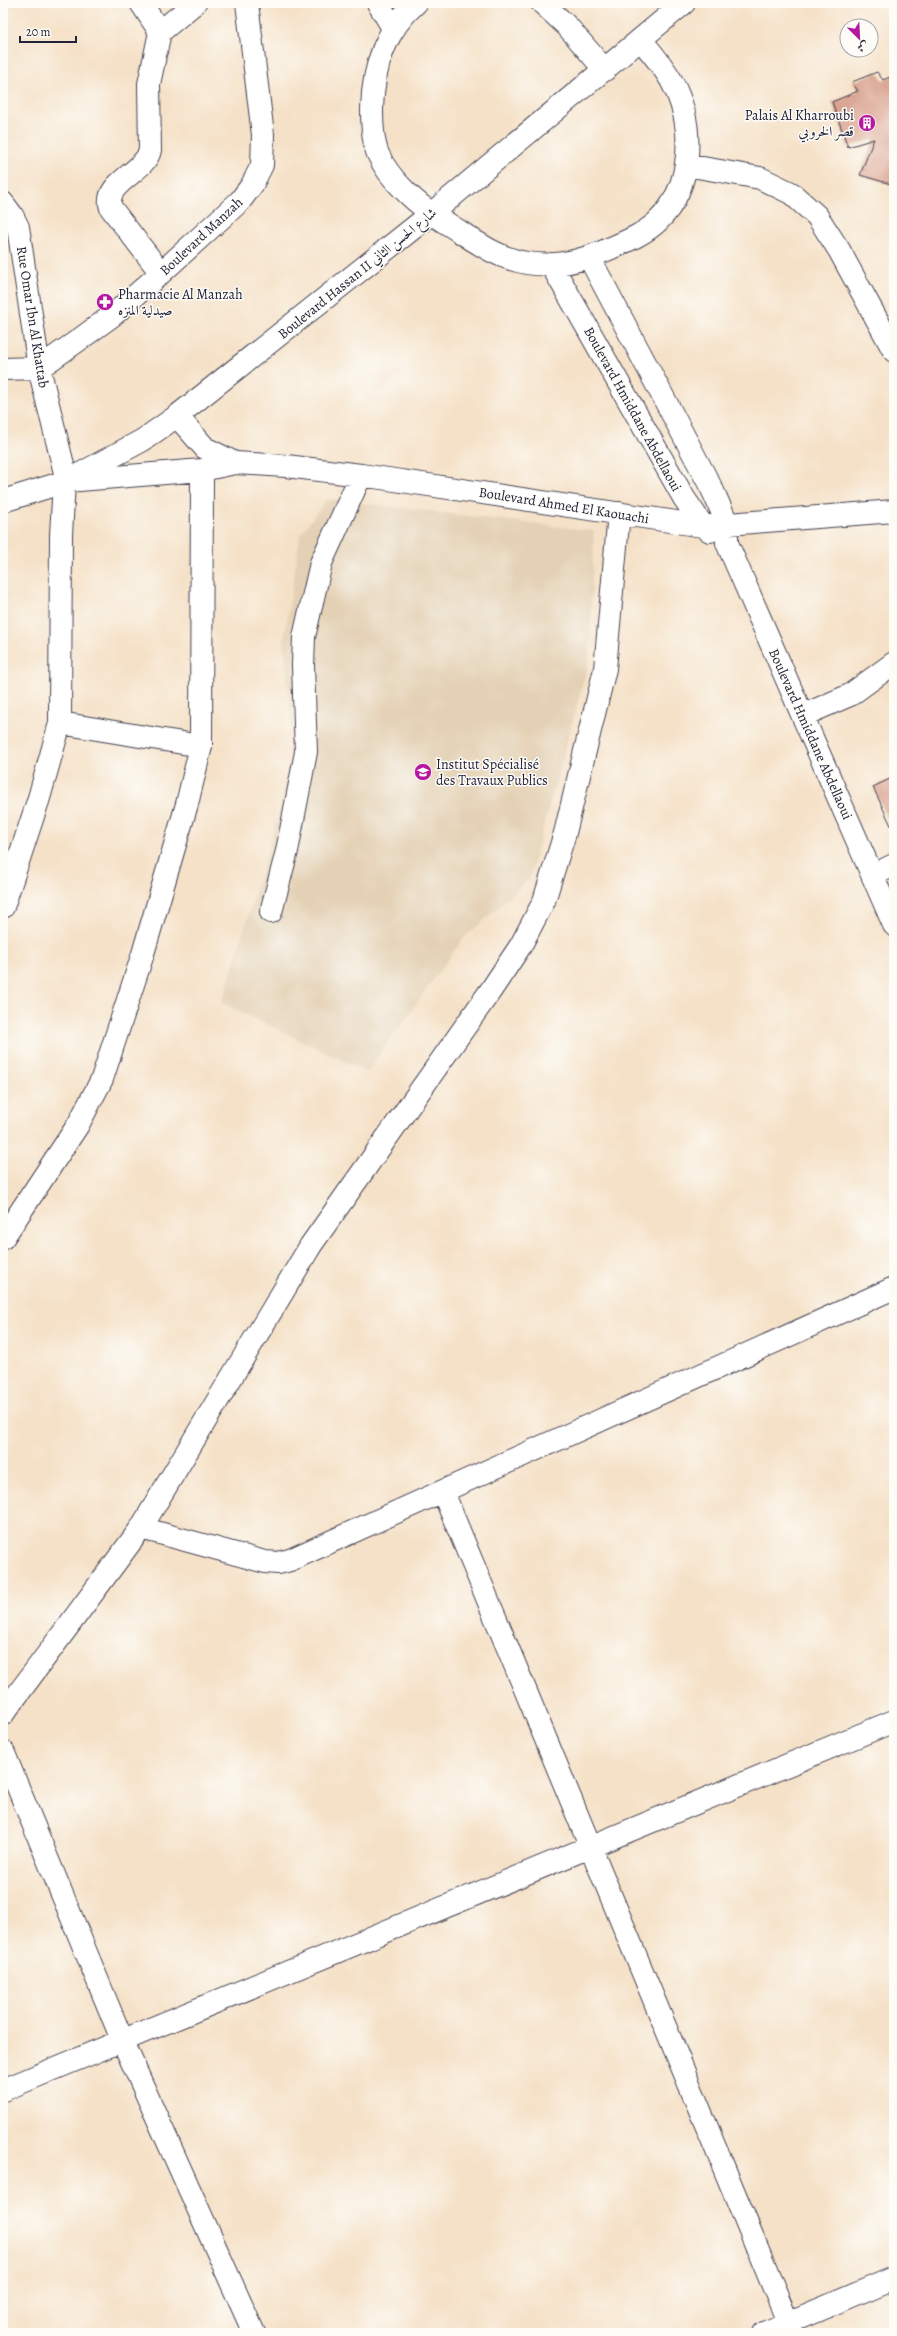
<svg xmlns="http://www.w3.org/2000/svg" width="897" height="2336" viewBox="0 0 897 2336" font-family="Alegreya,Amiri,serif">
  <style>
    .built { fill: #e4d1b5 }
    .building { fill: #d49580 }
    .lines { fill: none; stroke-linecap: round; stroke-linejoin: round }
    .minor-casing { stroke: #423f50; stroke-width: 24 }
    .major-casing { stroke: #423f50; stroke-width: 24 }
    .minor { stroke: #fff; stroke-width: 22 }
    .major { stroke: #fff; stroke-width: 22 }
    .labels { text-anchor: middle; stroke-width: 3; stroke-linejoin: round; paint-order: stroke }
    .poi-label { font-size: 14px; fill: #22223b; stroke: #fdfcf7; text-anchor: start }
    .street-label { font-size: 14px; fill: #22223b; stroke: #fdfcf7 }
  </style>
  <rect width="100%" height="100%" fill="#fdfcf7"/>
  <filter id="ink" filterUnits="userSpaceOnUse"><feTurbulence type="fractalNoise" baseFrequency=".025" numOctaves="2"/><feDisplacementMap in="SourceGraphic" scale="8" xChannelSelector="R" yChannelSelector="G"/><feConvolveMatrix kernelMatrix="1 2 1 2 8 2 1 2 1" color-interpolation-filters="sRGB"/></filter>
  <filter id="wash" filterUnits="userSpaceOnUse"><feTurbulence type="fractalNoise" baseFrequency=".012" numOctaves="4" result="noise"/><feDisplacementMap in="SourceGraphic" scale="16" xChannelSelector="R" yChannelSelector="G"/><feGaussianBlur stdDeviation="0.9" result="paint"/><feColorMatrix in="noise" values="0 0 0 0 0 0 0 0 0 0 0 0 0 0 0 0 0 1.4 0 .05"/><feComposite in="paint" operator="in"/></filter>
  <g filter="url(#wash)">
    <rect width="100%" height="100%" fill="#f5e1c7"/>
    <!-- built -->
    <path class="built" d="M 327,499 L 594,531 L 589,661 L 529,879 L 462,940 L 367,1072 L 222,1003 L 279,814 L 293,746 L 284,640 L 300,535 Z"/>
    <g id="blocks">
      <!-- building -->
      <path class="building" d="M 877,72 L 883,80 L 894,75 L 894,185 L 860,175 L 874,139 L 848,147 L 832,102 L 858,91 L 852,82 Z
        M 894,777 L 894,832 L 873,787 Z"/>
    </g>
  </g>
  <g filter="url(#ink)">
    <use href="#blocks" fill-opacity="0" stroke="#423f50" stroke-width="1"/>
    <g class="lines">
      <defs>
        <path id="minor" d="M 141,3 L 160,32 L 149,84 L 150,150 C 146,172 102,183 111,208 L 161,273
          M 378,3 L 393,28
          M 416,3 C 385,30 373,68 372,109 C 372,122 373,142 378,154 C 389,180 420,207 443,221 C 470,237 494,258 527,263 C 556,268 585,260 611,248 C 627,241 644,234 657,222 C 694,187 695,125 672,82 C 664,67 652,53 641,40
          M 542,3 L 567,26 L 605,70
          M 160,32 L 195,3
          M 686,165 L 760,178 L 791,193 L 817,216 L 839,250 L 894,351
          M 3,203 L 12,215 L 18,227 L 39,368 L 67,481 L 202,470 L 235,463 L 286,466 L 361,475 L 703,526 L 894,511
          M 589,257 L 713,491 L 727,523 L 727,543 L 894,925
          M 551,264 L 684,498 L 703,526 L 710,531
          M 3,369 L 39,368 L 76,342 L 113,315 L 161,273 L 240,201 L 252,185 L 262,165 L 263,135 L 247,3
          M 177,416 L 205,448 L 235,463
          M 804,715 L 850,695 L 894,663
          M 60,723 L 201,746
          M 873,875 L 894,865
          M 3,907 L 39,798 L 60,723 L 61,535 L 64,482
          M 271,912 L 287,851 L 306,752 L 303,665 L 304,637 L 321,563 L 361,475
          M 3,1238 L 78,1125 L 102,1079 L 142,957 L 187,804 L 201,746 L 202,470
          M 443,1492 L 788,2322
          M 141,1528 L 265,1562 L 278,1563 L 290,1560 L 894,1288
          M 3,1714 L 141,1528 L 311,1245 L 491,990 L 521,945 L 544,901 L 565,833 L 605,669 L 619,513
          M 3,1751 L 123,2042 L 254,2333
          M 3,2090 L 894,1721
          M 764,2333 L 894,2278"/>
        <path id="major" d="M 3,501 L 67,481 L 143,440 L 177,416 L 431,214 L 684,3"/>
      </defs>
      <!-- minor casing -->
      <use href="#minor" class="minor-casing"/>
      <!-- major casing -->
      <use href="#major" class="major-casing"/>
      <!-- minor -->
      <use href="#minor" class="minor"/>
      <!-- major -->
      <use href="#major" class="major"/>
    </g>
  </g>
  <!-- icons -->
  <defs>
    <symbol id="building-disc" viewBox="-11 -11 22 22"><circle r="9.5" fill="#b5179e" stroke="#fdfcf7"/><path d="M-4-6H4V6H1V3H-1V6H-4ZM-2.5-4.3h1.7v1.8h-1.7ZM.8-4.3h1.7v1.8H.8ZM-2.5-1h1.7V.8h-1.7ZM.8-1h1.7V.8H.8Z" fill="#fff"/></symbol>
    <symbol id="pharmacy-disc" viewBox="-11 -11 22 22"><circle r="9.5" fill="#b5179e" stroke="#fdfcf7"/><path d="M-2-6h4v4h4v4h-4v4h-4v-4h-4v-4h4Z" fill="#fff"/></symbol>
    <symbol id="school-disc" viewBox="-11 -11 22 22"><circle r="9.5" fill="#b5179e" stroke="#fdfcf7"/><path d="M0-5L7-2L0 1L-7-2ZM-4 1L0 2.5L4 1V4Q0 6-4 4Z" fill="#fff"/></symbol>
  </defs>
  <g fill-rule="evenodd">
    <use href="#building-disc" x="857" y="113" width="20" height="20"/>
    <use href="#pharmacy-disc" x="95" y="292" width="20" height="20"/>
    <use href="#school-disc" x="413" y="762" width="20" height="20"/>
  </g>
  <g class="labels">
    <!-- poi labels -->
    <g class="poi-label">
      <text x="854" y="120" text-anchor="end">Palais Al Kharroubi<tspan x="854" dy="16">قصر الخروبي</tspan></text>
      <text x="118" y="299">Pharmacie Al Manzah<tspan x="118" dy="16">صيدلية المنزه</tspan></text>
      <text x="436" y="769">Institut Spécialisé<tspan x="436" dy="16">des Travaux Publics</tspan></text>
    </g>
    <!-- street labels -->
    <g class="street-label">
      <text transform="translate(201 236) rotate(-43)" y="5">Boulevard Manzah</text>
      <text transform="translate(357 273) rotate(-39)" y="5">Boulevard Hassan II شارع الحسن الثاني</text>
      <text transform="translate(33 317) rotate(81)" y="5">Rue Omar Ibn Al Khattab</text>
      <text transform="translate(633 409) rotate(61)" y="5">Boulevard Hmiddane Abdellaoui</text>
      <text transform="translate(564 505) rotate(9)" y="5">Boulevard Ahmed El Kaouachi</text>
      <text transform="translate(811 734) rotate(66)" y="5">Boulevard Hmiddane Abdellaoui</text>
    </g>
  </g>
  <!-- margin -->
  <rect width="897" height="2336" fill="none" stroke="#fdfcf7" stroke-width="16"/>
  <!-- north arrow -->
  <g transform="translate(859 38) rotate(156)"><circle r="19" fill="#fdfcf7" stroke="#a5a5ac"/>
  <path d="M0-3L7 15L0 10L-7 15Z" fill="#b5179e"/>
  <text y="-6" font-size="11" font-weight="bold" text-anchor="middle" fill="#22223b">ش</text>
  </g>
  <!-- scale -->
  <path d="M20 36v6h56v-6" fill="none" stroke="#22223b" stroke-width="2"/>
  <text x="26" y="36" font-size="12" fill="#22223b" stroke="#fdfcf7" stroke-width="3" paint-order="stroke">20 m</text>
</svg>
